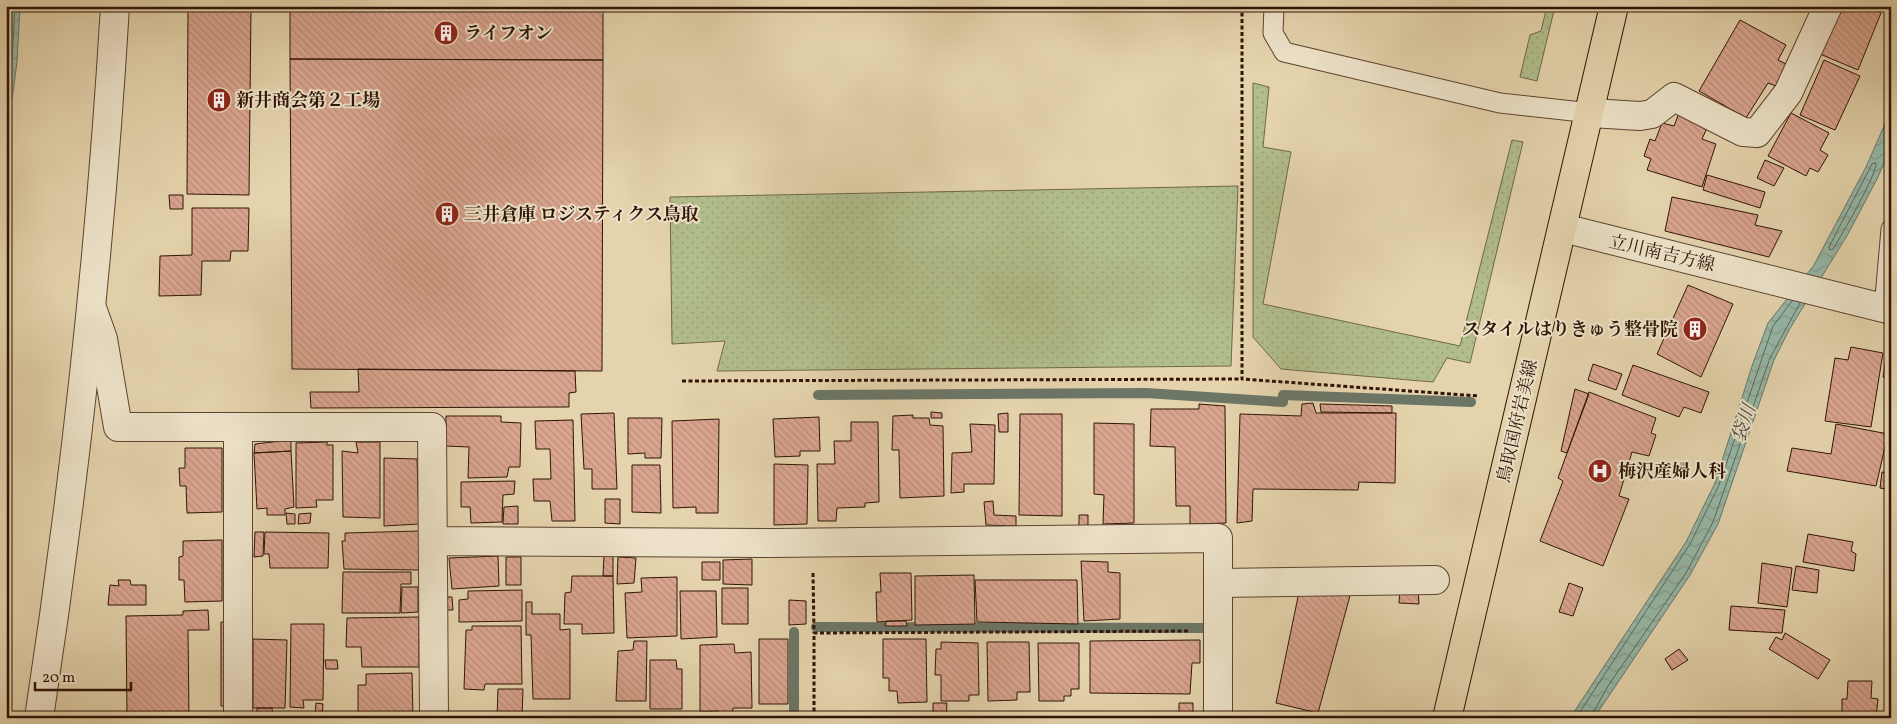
<svg xmlns="http://www.w3.org/2000/svg" width="1897" height="724" viewBox="0 0 1897 724" font-family="Vollkorn,'Noto Serif JP',serif">
  <style>
    .green { fill: url(#green-dots); stroke: #706848 }
    .water { fill: url(#water-waves); stroke: #6c7667 }
    .lines { fill: none; stroke-linecap: round; stroke-linejoin: round }
    .shore { stroke: #626657; stroke-width: 1 }
    .stream { stroke: #6c7667; stroke-width: 10 }
    .building { fill: url(#building-back-hatch); stroke: #2f1406 }
    .service-casing { stroke: #5c4430; stroke-width: 21 }
    .pedestrian-casing { stroke: #5c4430; stroke-width: 30 }
    .minor-casing { stroke: #5c4430; stroke-width: 30 }
    .tertiary-casing { stroke: #5c4430; stroke-width: 30 }
    .primary-casing { stroke: #2f1406; stroke-width: 30 }
    .path { stroke: #2f1406; stroke-width: 3; stroke-dasharray: 4 2.5; stroke-linecap: butt }
    .service { stroke: #ede2c9; stroke-width: 19 }
    .pedestrian { stroke: #ede2c9; stroke-width: 28 }
    .minor { stroke: #ede2c9; stroke-width: 28 }
    .tertiary { stroke: #ede2c9; stroke-width: 28 }
    .primary { stroke: #e4d3ac; stroke-width: 28 }
    .labels { text-anchor: middle; stroke-width: 4; stroke-linejoin: round; paint-order: stroke }
    .poi-label { font-size: 18px; font-weight: bold; fill: #2f1406; stroke: #ede2c9; text-anchor: start }
    .street-label { font-size: 18px; fill: #2f1406; stroke: #ede2c9 }
    .water-label { font-size: 19px; font-style: italic; fill: #534d3f; stroke: #ede2c9 }
  </style>
  <defs>
    <pattern id="green-dots" width="8" height="8" patternUnits="userSpaceOnUse" patternTransform="scale(1.25)"><rect width="8" height="8" fill="#b1bd8b"/><path d="M2 2h.1M6 6h.1" fill="none" stroke="#99a276" stroke-width="1.8" stroke-linecap="round"/></pattern>
    <pattern id="water-waves" width="16" height="10" patternUnits="userSpaceOnUse" patternTransform="scale(1.25)"><rect width="16" height="10" fill="#95b8a8"/><path d="M0 5q4-4 8 0t8 0" fill="none" stroke="#819d8f"/></pattern>
    <pattern id="building-back-hatch" width="6" height="6" patternUnits="userSpaceOnUse" patternTransform="scale(1.25)"><rect width="6" height="6" fill="#daa58f"/><path d="M-1 5l2 2M0 0l6 6M5-1l2 2" fill="none" stroke="#bb8d7a"/></pattern>
  </defs>
  <rect width="100%" height="100%" fill="#e4d3ac"/>
  <filter id="stains"><feTurbulence type="fractalNoise" baseFrequency=".004" numOctaves="4"/><feColorMatrix values="0 0 0 0 .2 0 0 0 0 .09 0 0 0 0 .02 0 0 0 .5 -.17"/></filter>
  <radialGradient id="worn" r=".72"><stop offset=".6" stop-color="#630" stop-opacity="0"/><stop offset="1" stop-color="#630" stop-opacity=".3"/></radialGradient>
  <!-- green -->
  <path class="green" d="M 1547,6 L 1555,6 L 1537,81 L 1520,77 L 1530,35 L 1541,31 Z
    M 1253,83 L 1269,87 L 1263,147 L 1291,152 L 1263,304 L 1460,346 L 1512,140 L 1523,142 L 1470,363 L 1447,358 L 1433,382 L 1281,369 L 1253,337 Z
    M 1238,186 L 1231,366 L 717,371 L 725,341 L 672,344 L 670,197 Z"/>
  <!-- water -->
  <path class="water" d="M 6,6 L 20,6 L 17,62 L 12,100 L 6,102 Z
    M 1891,110 L 1891,146 L 1878,177 L 1848,234 L 1789,330 L 1774,360 L 1718,524 L 1690,575 L 1594,718 L 1570,718 L 1686,542 L 1715,483 L 1753,363 L 1768,323 L 1814,265 L 1866,167 Z"/>
  <g class="lines">
    <!-- shore -->
    <path class="shore" d="M 6,97 L 12,62 L 15,6
      M 1876,163 C 1878,173 1841,236 1833,249 L 1830,250 L 1829,247 L 1872,164 Z
      M 1576,718 L 1690,544 L 1719,485 L 1773,326 L 1792,301
      M 1590,718 L 1608,686 L 1686,573 L 1713,522 L 1770,358 L 1800,303"/>
    <!-- stream -->
    <path class="stream" d="M 818,395 L 1146,393 L 1283,402 L 1283,395 L 1471,402
      M 816,627 L 1203,628
      M 794,632 L 794,718"/>
  </g>
  <!-- building -->
  <path class="building" d="M 188,6 L 251,6 L 249,195 L 187,194 Z
    M 258,6 L 282,6 L 282,10 L 258,10 Z
    M 290,6 L 603,6 L 603,60 L 290,59 Z
    M 1840,6 L 1866,6 L 1881,13 L 1858,70 L 1820,54 Z
    M 1740,20 L 1786,45 L 1778,60 L 1786,64 L 1776,86 L 1768,83 L 1746,118 L 1699,91 Z
    M 290,59 L 603,60 L 602,371 L 292,369 Z
    M 1824,60 L 1860,76 L 1835,130 L 1800,115 Z
    M 1679,113 L 1707,128 L 1702,139 L 1716,144 L 1702,187 L 1647,170 L 1651,159 L 1644,156 L 1650,139 L 1655,141 L 1662,123 L 1674,126 Z
    M 1791,113 L 1829,133 L 1820,150 L 1828,155 L 1818,172 L 1810,168 L 1806,176 L 1768,156 Z
    M 1765,160 L 1784,168 L 1774,186 L 1757,178 Z
    M 1707,175 L 1765,192 L 1760,208 L 1703,190 Z
    M 169,195 L 183,195 L 183,209 L 170,209 Z
    M 1672,197 L 1758,215 L 1755,225 L 1782,231 L 1769,257 L 1665,231 Z
    M 192,208 L 249,208 L 248,251 L 231,251 L 230,261 L 202,261 L 201,295 L 159,296 L 160,256 L 192,255 Z
    M 1688,285 L 1733,304 L 1701,377 L 1657,354 Z
    M 1889,339 L 1891,339 L 1891,379 L 1883,377 Z
    M 1851,347 L 1883,353 L 1871,427 L 1825,421 L 1835,358 L 1848,360 Z
    M 1593,364 L 1622,374 L 1616,390 L 1588,380 Z
    M 1633,365 L 1709,392 L 1701,413 L 1684,407 L 1679,417 L 1622,395 Z
    M 358,369 L 575,371 L 576,392 L 569,393 L 569,407 L 311,408 L 310,392 L 359,392 Z
    M 1575,389 L 1589,394 L 1567,453 L 1561,451 Z
    M 1589,392 L 1656,418 L 1651,433 L 1656,435 L 1649,456 L 1632,452 L 1619,496 L 1629,499 L 1603,566 L 1540,541 L 1563,481 L 1558,478 Z
    M 1313,403 L 1316,413 L 1396,413 L 1395,483 L 1359,482 L 1358,490 L 1253,489 L 1252,521 L 1237,523 L 1240,414 L 1301,416 L 1302,404 Z
    M 1199,404 L 1225,406 L 1226,523 L 1190,524 L 1190,506 L 1176,506 L 1175,447 L 1150,446 L 1151,409 L 1199,409 Z
    M 1320,404 L 1392,406 L 1392,413 L 1321,412 Z
    M 931,412 L 942,413 L 942,418 L 931,418 Z
    M 614,413 L 617,489 L 592,489 L 592,469 L 584,469 L 581,414 Z
    M 1008,413 L 1008,432 L 999,432 L 998,414 Z
    M 1020,414 L 1062,414 L 1062,516 L 1019,515 Z
    M 913,415 L 913,418 L 929,418 L 930,425 L 943,426 L 944,496 L 900,498 L 899,450 L 892,450 L 893,416 Z
    M 446,416 L 501,416 L 501,422 L 521,423 L 520,467 L 509,467 L 507,477 L 468,478 L 469,447 L 446,446 Z
    M 819,417 L 820,451 L 800,451 L 800,456 L 775,457 L 773,419 Z
    M 628,418 L 662,418 L 661,458 L 645,458 L 645,453 L 628,454 Z
    M 719,419 L 718,513 L 696,513 L 696,507 L 673,508 L 672,421 Z
    M 573,420 L 575,521 L 552,521 L 550,501 L 534,501 L 533,479 L 551,479 L 550,449 L 536,449 L 535,421 Z
    M 851,422 L 878,422 L 879,502 L 865,503 L 865,507 L 837,508 L 836,521 L 818,521 L 817,464 L 835,464 L 834,441 L 851,441 Z
    M 1094,423 L 1134,424 L 1134,523 L 1103,524 L 1104,495 L 1094,494 Z
    M 970,424 L 995,425 L 994,484 L 964,484 L 964,492 L 951,493 L 952,453 L 972,452 Z
    M 1836,424 L 1888,434 L 1876,486 L 1787,471 L 1792,448 L 1831,454 Z
    M 291,440 L 291,451 L 254,453 L 255,444 Z
    M 327,442 L 327,445 L 333,445 L 333,500 L 316,500 L 317,507 L 296,508 L 296,443 Z
    M 356,442 L 380,442 L 380,518 L 343,517 L 342,451 L 358,453 Z
    M 185,448 L 222,448 L 222,512 L 187,513 L 186,486 L 180,486 L 179,468 L 185,468 Z
    M 291,451 L 294,507 L 285,509 L 285,515 L 267,515 L 267,508 L 257,509 L 254,453 Z
    M 384,458 L 417,459 L 419,524 L 384,526 Z
    M 774,464 L 808,465 L 807,524 L 774,525 Z
    M 632,465 L 660,465 L 661,513 L 632,512 Z
    M 1882,472 L 1891,473 L 1891,490 L 1880,488 Z
    M 515,481 L 514,494 L 503,495 L 502,522 L 471,523 L 470,507 L 461,507 L 461,482 Z
    M 605,499 L 620,499 L 620,524 L 605,523 Z
    M 993,501 L 994,515 L 1016,516 L 1016,526 L 986,525 L 984,502 Z
    M 518,506 L 518,524 L 503,524 L 504,507 Z
    M 286,513 L 295,514 L 295,524 L 287,524 Z
    M 311,513 L 310,523 L 298,524 L 299,514 Z
    M 1079,515 L 1088,515 L 1088,527 L 1079,527 Z
    M 420,531 L 420,570 L 344,569 L 342,541 L 345,541 L 345,533 Z
    M 255,532 L 264,532 L 263,556 L 254,557 Z
    M 265,532 L 329,533 L 328,568 L 270,568 L 269,554 L 264,554 Z
    M 1808,534 L 1853,542 L 1851,551 L 1856,554 L 1854,571 L 1803,562 Z
    M 222,540 L 222,601 L 185,602 L 184,580 L 179,580 L 179,557 L 183,556 L 183,541 Z
    M 613,555 L 613,576 L 603,576 L 604,556 Z
    M 498,556 L 499,586 L 452,589 L 449,558 Z
    M 506,557 L 521,557 L 521,585 L 506,585 Z
    M 618,557 L 636,558 L 634,583 L 617,584 Z
    M 752,559 L 752,585 L 723,584 L 723,560 Z
    M 1081,561 L 1108,562 L 1108,572 L 1120,573 L 1120,619 L 1084,621 Z
    M 702,562 L 720,562 L 720,580 L 702,580 Z
    M 1762,563 L 1792,568 L 1787,607 L 1758,603 Z
    M 1796,566 L 1819,570 L 1817,593 L 1792,590 Z
    M 343,572 L 411,572 L 411,584 L 401,584 L 400,613 L 342,613 Z
    M 880,573 L 911,573 L 912,620 L 877,622 L 876,592 L 881,592 Z
    M 974,575 L 975,624 L 915,625 L 915,576 Z
    M 572,576 L 613,576 L 614,633 L 582,634 L 582,624 L 564,624 L 565,593 L 571,592 Z
    M 677,577 L 677,636 L 627,638 L 625,593 L 642,592 L 641,578 Z
    M 118,580 L 130,580 L 131,585 L 146,585 L 146,605 L 108,605 L 110,585 L 119,586 Z
    M 975,580 L 1077,580 L 1078,624 L 977,622 Z
    M 1569,583 L 1583,588 L 1573,616 L 1559,612 Z
    M 402,587 L 418,587 L 418,612 L 401,613 Z
    M 722,588 L 748,588 L 748,624 L 722,624 Z
    M 1400,588 L 1418,589 L 1419,604 L 1399,603 Z
    M 522,590 L 522,621 L 459,622 L 459,600 L 468,599 L 468,591 Z
    M 680,591 L 716,591 L 717,637 L 681,639 Z
    M 1299,592 L 1351,592 L 1318,713 L 1276,703 Z
    M 443,597 L 452,597 L 453,610 L 445,610 Z
    M 789,600 L 806,601 L 806,624 L 789,625 Z
    M 526,602 L 532,602 L 532,614 L 560,614 L 560,630 L 570,629 L 570,699 L 533,699 L 531,635 L 526,635 Z
    M 1731,606 L 1785,610 L 1782,633 L 1729,630 Z
    M 208,610 L 209,630 L 188,630 L 189,718 L 127,718 L 126,616 L 183,615 L 183,611 Z
    M 419,617 L 419,667 L 362,667 L 361,647 L 346,647 L 347,618 Z
    M 886,621 L 906,621 L 907,626 L 885,626 Z
    M 221,622 L 230,623 L 229,706 L 221,706 Z
    M 291,624 L 324,624 L 323,700 L 303,700 L 304,708 L 290,707 Z
    M 472,626 L 521,626 L 522,684 L 485,684 L 484,690 L 464,689 L 466,630 L 472,630 Z
    M 1785,633 L 1830,660 L 1818,679 L 1769,649 L 1776,637 L 1782,640 Z
    M 253,639 L 287,640 L 285,708 L 253,708 Z
    M 759,639 L 788,639 L 788,704 L 759,704 Z
    M 883,639 L 926,639 L 927,702 L 898,703 L 897,691 L 889,691 L 889,678 L 883,678 Z
    M 1200,640 L 1200,663 L 1192,663 L 1190,694 L 1090,693 L 1090,641 Z
    M 634,641 L 647,641 L 646,701 L 616,701 L 618,651 L 633,650 Z
    M 941,642 L 978,643 L 979,695 L 969,695 L 969,701 L 941,701 L 941,675 L 935,675 L 936,649 L 941,649 Z
    M 987,642 L 1029,642 L 1030,692 L 1017,692 L 1017,700 L 988,701 Z
    M 1038,643 L 1079,643 L 1079,689 L 1071,689 L 1071,696 L 1064,696 L 1064,701 L 1039,701 Z
    M 734,644 L 735,653 L 751,652 L 752,708 L 733,708 L 732,718 L 718,718 L 718,711 L 700,712 L 700,645 Z
    M 1679,649 L 1688,660 L 1672,670 L 1665,659 Z
    M 325,660 L 337,660 L 338,669 L 326,669 Z
    M 650,660 L 676,660 L 677,669 L 682,669 L 682,709 L 650,709 Z
    M 412,673 L 413,718 L 358,718 L 358,685 L 366,685 L 366,674 Z
    M 1848,681 L 1872,681 L 1871,698 L 1878,699 L 1876,718 L 1842,718 L 1842,699 L 1847,699 Z
    M 498,689 L 523,689 L 522,718 L 497,718 Z
    M 316,703 L 323,704 L 322,717 L 315,717 Z
    M 933,703 L 947,703 L 946,718 L 933,718 Z
    M 1179,703 L 1193,703 L 1193,718 L 1179,718 Z
    M 257,708 L 272,708 L 273,716 L 257,717 Z"/>
  <g class="lines">
    <defs>
      <path id="service" d="M 1274,6 L 1273,33 L 1284,52 L 1500,103 L 1591,113
        M 1884,309 L 1891,229"/>
      <path id="pedestrian" d="M 1219,583 L 1435,580"/>
      <path id="minor" d="M 1591,113 L 1640,116 L 1652,114 L 1674,97 L 1743,132 L 1757,133 L 1788,93 L 1828,6
        M 92,308 L 103,339 L 118,427 L 432,427 L 434,718
        M 238,427 L 238,718
        M 434,541 L 773,543 L 1218,538 L 1218,718
        M 39,718 C 75,482 101,244 115,6"/>
      <path id="tertiary" d="M 1563,228 L 1891,310"/>
      <path id="primary" d="M 1447,718 L 1614,6"/>
    </defs>
    <!-- service casing -->
    <use href="#service" class="service-casing"/>
    <!-- pedestrian casing -->
    <use href="#pedestrian" class="pedestrian-casing"/>
    <!-- minor casing -->
    <use href="#minor" class="minor-casing"/>
    <!-- tertiary casing -->
    <use href="#tertiary" class="tertiary-casing"/>
    <!-- primary casing -->
    <use href="#primary" class="primary-casing"/>
    <!-- path -->
    <path class="path" d="M 1242,6 L 1242,379 L 1479,396
      M 682,381 L 1242,379
      M 813,573 L 814,633
      M 814,718 L 814,633 L 1188,631"/>
    <!-- service -->
    <use href="#service" class="service"/>
    <!-- pedestrian -->
    <use href="#pedestrian" class="pedestrian"/>
    <!-- minor -->
    <use href="#minor" class="minor"/>
    <!-- tertiary -->
    <use href="#tertiary" class="tertiary"/>
    <!-- primary -->
    <use href="#primary" class="primary"/>
  </g>
  <!-- icons -->
  <defs>
    <symbol id="building-disc" viewBox="-11 -11 22 22"><circle r="9.5" fill="#8f2418" stroke="#ede2c9"/><path d="M-4-6H4V6H1V3H-1V6H-4ZM-2.5-4.3h1.7v1.8h-1.7ZM.8-4.3h1.7v1.8H.8ZM-2.5-1h1.7V.8h-1.7ZM.8-1h1.7V.8H.8Z" fill="#fff"/></symbol>
    <symbol id="hospital-disc" viewBox="-11 -11 22 22"><circle r="9.5" fill="#8f2418" stroke="#ede2c9"/><path d="M-5-5h3v3.5h4V-5h3V5h-3V1.5h-4V5h-3Z" fill="#fff"/></symbol>
  </defs>
  <g fill-rule="evenodd">
    <use href="#building-disc" x="432" y="19" width="28" height="28"/>
    <use href="#building-disc" x="205" y="86" width="28" height="28"/>
    <use href="#building-disc" x="433" y="200" width="28" height="28"/>
    <use href="#building-disc" x="1681" y="315" width="28" height="28"/>
    <use href="#hospital-disc" x="1586" y="457" width="28" height="28"/>
  </g>
  <g class="labels">
    <!-- poi labels -->
    <g class="poi-label">
      <text x="464" y="39">ライフオン</text>
      <text x="236" y="106">新井商会第２工場</text>
      <text x="464" y="220">三井倉庫 ロジスティクス鳥取</text>
      <text x="1678" y="335" text-anchor="end">スタイルはりきゅう整骨院</text>
      <text x="1618" y="477">梅沢産婦人科</text>
    </g>
    <!-- street labels -->
    <g class="street-label">
      <text transform="translate(1662 253) rotate(13)" y="6">立川南吉方線</text>
      <text transform="translate(1517 421) rotate(-77)" y="6">鳥取国府岩美線</text>
    </g>
    <!-- water labels -->
    <g class="water-label">
      <text transform="translate(1743 423) rotate(-71)" y="7">袋川</text>
    </g>
  </g>
  <!-- margin -->
  <rect width="1897" height="724" fill="none" stroke="#e4d3ac" stroke-width="25"/>
  <rect x="8" y="8" width="1882" height="709" fill="none" stroke="#2f1406" stroke-width="2.5"/>
  <rect x="12" y="12" width="1872" height="699" fill="none" stroke="#2f1406"/>
  <!-- scale -->
  <path d="M35 682v8h96v-8" fill="none" stroke="#2f1406" stroke-width="2.5"/>
  <text x="42" y="682" font-size="15" fill="#2f1406" stroke="#ede2c9" stroke-width="4" paint-order="stroke">20 m</text>
  <rect width="100%" height="100%" filter="url(#stains)"/>
  <rect width="100%" height="100%" fill="url(#worn)"/>
</svg>
